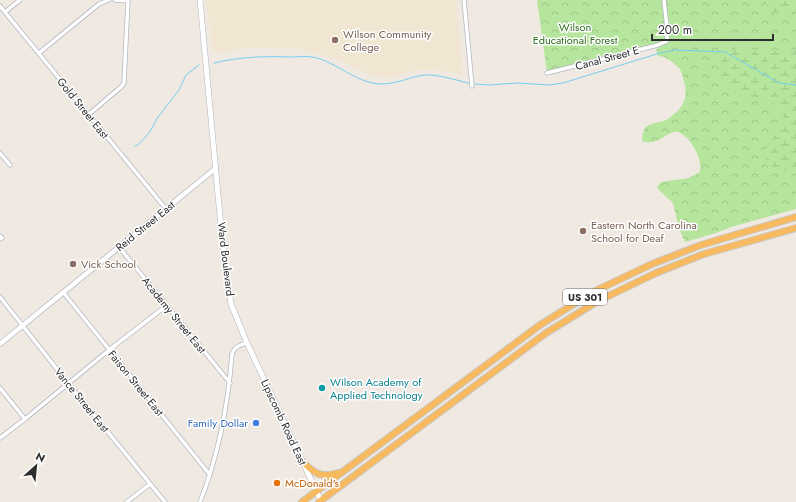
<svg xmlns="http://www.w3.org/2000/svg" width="796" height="502" viewBox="0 0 796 502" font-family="Jost,sans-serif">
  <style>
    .education { fill: #f0e6d1 }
    .forest { fill: url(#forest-crowns) }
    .wetland { fill: url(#wetland-marsh) }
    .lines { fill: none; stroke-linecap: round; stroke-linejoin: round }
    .stream { stroke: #75cff0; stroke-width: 1 }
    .minor-casing { stroke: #b4b7c1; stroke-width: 5 }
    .tertiary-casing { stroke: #b4b7c1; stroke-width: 6 }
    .secondary-casing { stroke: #b4b7c1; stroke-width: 6 }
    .trunk-casing { stroke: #c9c9c9; stroke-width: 8 }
    .minor { stroke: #fff; stroke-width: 3.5 }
    .tertiary { stroke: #fff; stroke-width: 4.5 }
    .secondary { stroke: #fff; stroke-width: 5 }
    .trunk { stroke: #f8ba60; stroke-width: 6 }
    .education-dot { fill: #8d6e63; stroke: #fff; stroke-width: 1.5 }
    .culture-dot { fill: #0f9aa8; stroke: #fff; stroke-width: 1.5 }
    .shop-dot { fill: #3f7fe0; stroke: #fff; stroke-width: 1.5 }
    .food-dot { fill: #e8710a; stroke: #fff; stroke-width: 1.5 }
    .labels { text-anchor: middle; stroke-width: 3; stroke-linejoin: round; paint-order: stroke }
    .shield { fill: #fff; stroke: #6d6d6d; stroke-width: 1 }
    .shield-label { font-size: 10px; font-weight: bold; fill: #2e2e2e }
    .park-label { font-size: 11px; fill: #2c6e1b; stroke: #fff }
    .education-label { font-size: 11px; fill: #785e54; stroke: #fff; text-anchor: start }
    .street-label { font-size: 11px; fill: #2e2e2e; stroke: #fff }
    .culture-label { font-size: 11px; fill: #0d838f; stroke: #fff; text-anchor: start }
    .shop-label { font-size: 11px; fill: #366cbe; stroke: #fff; text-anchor: end }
    .food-label { font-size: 11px; fill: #c56008; stroke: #fff; text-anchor: start }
  </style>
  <defs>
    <pattern id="forest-crowns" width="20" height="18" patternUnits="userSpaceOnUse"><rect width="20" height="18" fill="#b6e59e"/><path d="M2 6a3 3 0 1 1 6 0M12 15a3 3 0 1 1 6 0" fill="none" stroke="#9dc588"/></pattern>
    <pattern id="wetland-marsh" width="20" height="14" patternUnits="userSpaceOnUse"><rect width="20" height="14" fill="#b6e59e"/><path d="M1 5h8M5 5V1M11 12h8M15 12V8" fill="none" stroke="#9dc588"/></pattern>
  </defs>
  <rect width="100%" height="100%" fill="#efe9e1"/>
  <!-- education -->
  <path class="education" d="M 206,0 L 456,0 L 463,74 L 434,70 L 415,70 L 392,78 L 370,75 L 337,59 L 300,49 L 250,48 L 213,53 Z"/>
  <!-- forest -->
  <path class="forest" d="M 537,0 L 796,0 L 796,209 L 731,227 L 716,233 L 685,242 L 679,229 L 673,203 L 659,190 L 657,187 L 661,182 L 688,178 L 699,173 C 705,163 690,134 677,132 C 667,130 660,147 642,141 C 643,120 652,126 666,120 C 669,119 671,116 673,115 C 684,106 687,99 685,85 C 683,80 683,73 679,68 C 673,63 667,56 658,56 L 656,50 L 659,47 L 547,73 Z"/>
  <!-- wetland -->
  <path class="wetland" d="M 763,0 L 792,0 L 787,12 C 775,19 770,8 763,0 Z
    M 738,48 L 771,51 L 796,50 L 796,168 L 776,173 L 771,173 C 750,140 796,134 779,107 C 771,96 750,102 739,96 C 732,92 727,84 723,78 C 718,72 715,65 717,58 L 725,52 Z"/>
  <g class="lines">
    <!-- stream -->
    <path class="stream" d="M 214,63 C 239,57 264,56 290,57 C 300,57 310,55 320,59 C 341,66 359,84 382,84 C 395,84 405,79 418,76 C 434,72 453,80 469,83
      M 475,84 L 489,85 L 518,83 L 549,85 L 563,83 L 660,53 L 676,50 L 725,52 L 779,83 L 796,85
      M 135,146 L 138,145 L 149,133 L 158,117 L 179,90 L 186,75 L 199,65"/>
    <defs>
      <path id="minor" d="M 115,0 L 128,1
        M 464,0 L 472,86
        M 0,6 L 166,209
        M 5,12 L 20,0
        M 39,53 L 99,4 L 109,0
        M 547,73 L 658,45 L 667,41 L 667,28 L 664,0
        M 88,115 L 121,87 L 124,83 L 128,0
        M 0,153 L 10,165
        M 0,236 L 2,238 L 0,239
        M 119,247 L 230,383
        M 63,292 L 210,475
        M 0,297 L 68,383 L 165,502
        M 0,388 L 25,419
        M 0,438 L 25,419 L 109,350 L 166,306
        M 127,502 L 150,484
        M 200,502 C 219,454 228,405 232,354 C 235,346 240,345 247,343"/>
      <path id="tertiary" d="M 0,344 L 216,168"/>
      <path id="secondary" d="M 200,0 L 221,227 L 227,277 L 231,304 L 247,343 L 321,501"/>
      <path id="trunk" d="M 303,462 C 315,474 321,478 338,473
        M 302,502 L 540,325 L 593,292 L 652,264 L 701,245 L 796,217
        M 319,502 L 546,333 L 598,301 L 656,273 L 704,254 L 796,228"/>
    </defs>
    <!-- minor casing -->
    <use href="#minor" class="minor-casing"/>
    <!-- tertiary casing -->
    <use href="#tertiary" class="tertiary-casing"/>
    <!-- secondary casing -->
    <use href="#secondary" class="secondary-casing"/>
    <!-- trunk casing -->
    <use href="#trunk" class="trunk-casing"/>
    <!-- minor -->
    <use href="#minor" class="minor"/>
    <!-- tertiary -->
    <use href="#tertiary" class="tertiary"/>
    <!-- secondary -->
    <use href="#secondary" class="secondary"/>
    <!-- trunk -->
    <use href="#trunk" class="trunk"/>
  </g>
  <!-- markers -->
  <g class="education-dot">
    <circle cx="335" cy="40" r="4"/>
    <circle cx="583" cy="231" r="4"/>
    <circle cx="73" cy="264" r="4"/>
  </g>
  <circle class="culture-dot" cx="322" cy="388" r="4"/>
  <circle class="shop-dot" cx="256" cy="423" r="4"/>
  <circle class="food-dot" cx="277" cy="483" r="4"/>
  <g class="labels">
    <!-- shield labels -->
    <rect class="shield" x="563" y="289" width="44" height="16" rx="3"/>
    <g class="shield-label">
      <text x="585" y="301">US 301</text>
    </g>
    <!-- park labels -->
    <g class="park-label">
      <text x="575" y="31">Wilson<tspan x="575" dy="13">Educational Forest</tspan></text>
    </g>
    <!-- education labels -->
    <g class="education-label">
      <text x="343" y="38">Wilson Community<tspan x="343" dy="13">College</tspan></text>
      <text x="591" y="229">Eastern North Carolina<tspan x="591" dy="13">School for Deaf</tspan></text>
      <text x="81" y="268">Vick School</text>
    </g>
    <!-- street labels -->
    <g class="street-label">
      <text transform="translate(607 58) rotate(-15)" y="4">Canal Street E</text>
      <text transform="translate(83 108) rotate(51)" y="4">Gold Street East</text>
      <text transform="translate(145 226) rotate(-39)" y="4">Reid Street East</text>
      <text transform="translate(226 259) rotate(83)" y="4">Ward Boulevard</text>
      <text transform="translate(174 315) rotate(51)" y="4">Academy Street East</text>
      <text transform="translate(136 383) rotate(51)" y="4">Faison Street East</text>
      <text transform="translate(82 400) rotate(51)" y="4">Vance Street East</text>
      <text transform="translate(284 422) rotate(65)" y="4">Lipscomb Road East</text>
    </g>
    <!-- culture labels -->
    <g class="culture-label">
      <text x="330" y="386">Wilson Academy of<tspan x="330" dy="13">Applied Technology</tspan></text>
    </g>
    <!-- shop labels -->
    <g class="shop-label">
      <text x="248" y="427">Family Dollar</text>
    </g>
    <!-- food labels -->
    <g class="food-label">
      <text x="285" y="487">McDonald's</text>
    </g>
  </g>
  <!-- north arrow -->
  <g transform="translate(36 466) rotate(27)" stroke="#ffffff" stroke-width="3" paint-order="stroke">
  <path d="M0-3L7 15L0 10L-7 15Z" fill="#2e2e2e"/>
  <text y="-6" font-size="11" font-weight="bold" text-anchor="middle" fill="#2e2e2e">N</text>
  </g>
  <!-- scale -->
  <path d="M652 34v6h121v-6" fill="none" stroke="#2e2e2e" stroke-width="2"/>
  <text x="658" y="34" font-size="12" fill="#2e2e2e" stroke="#ffffff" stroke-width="3" paint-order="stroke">200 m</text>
</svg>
